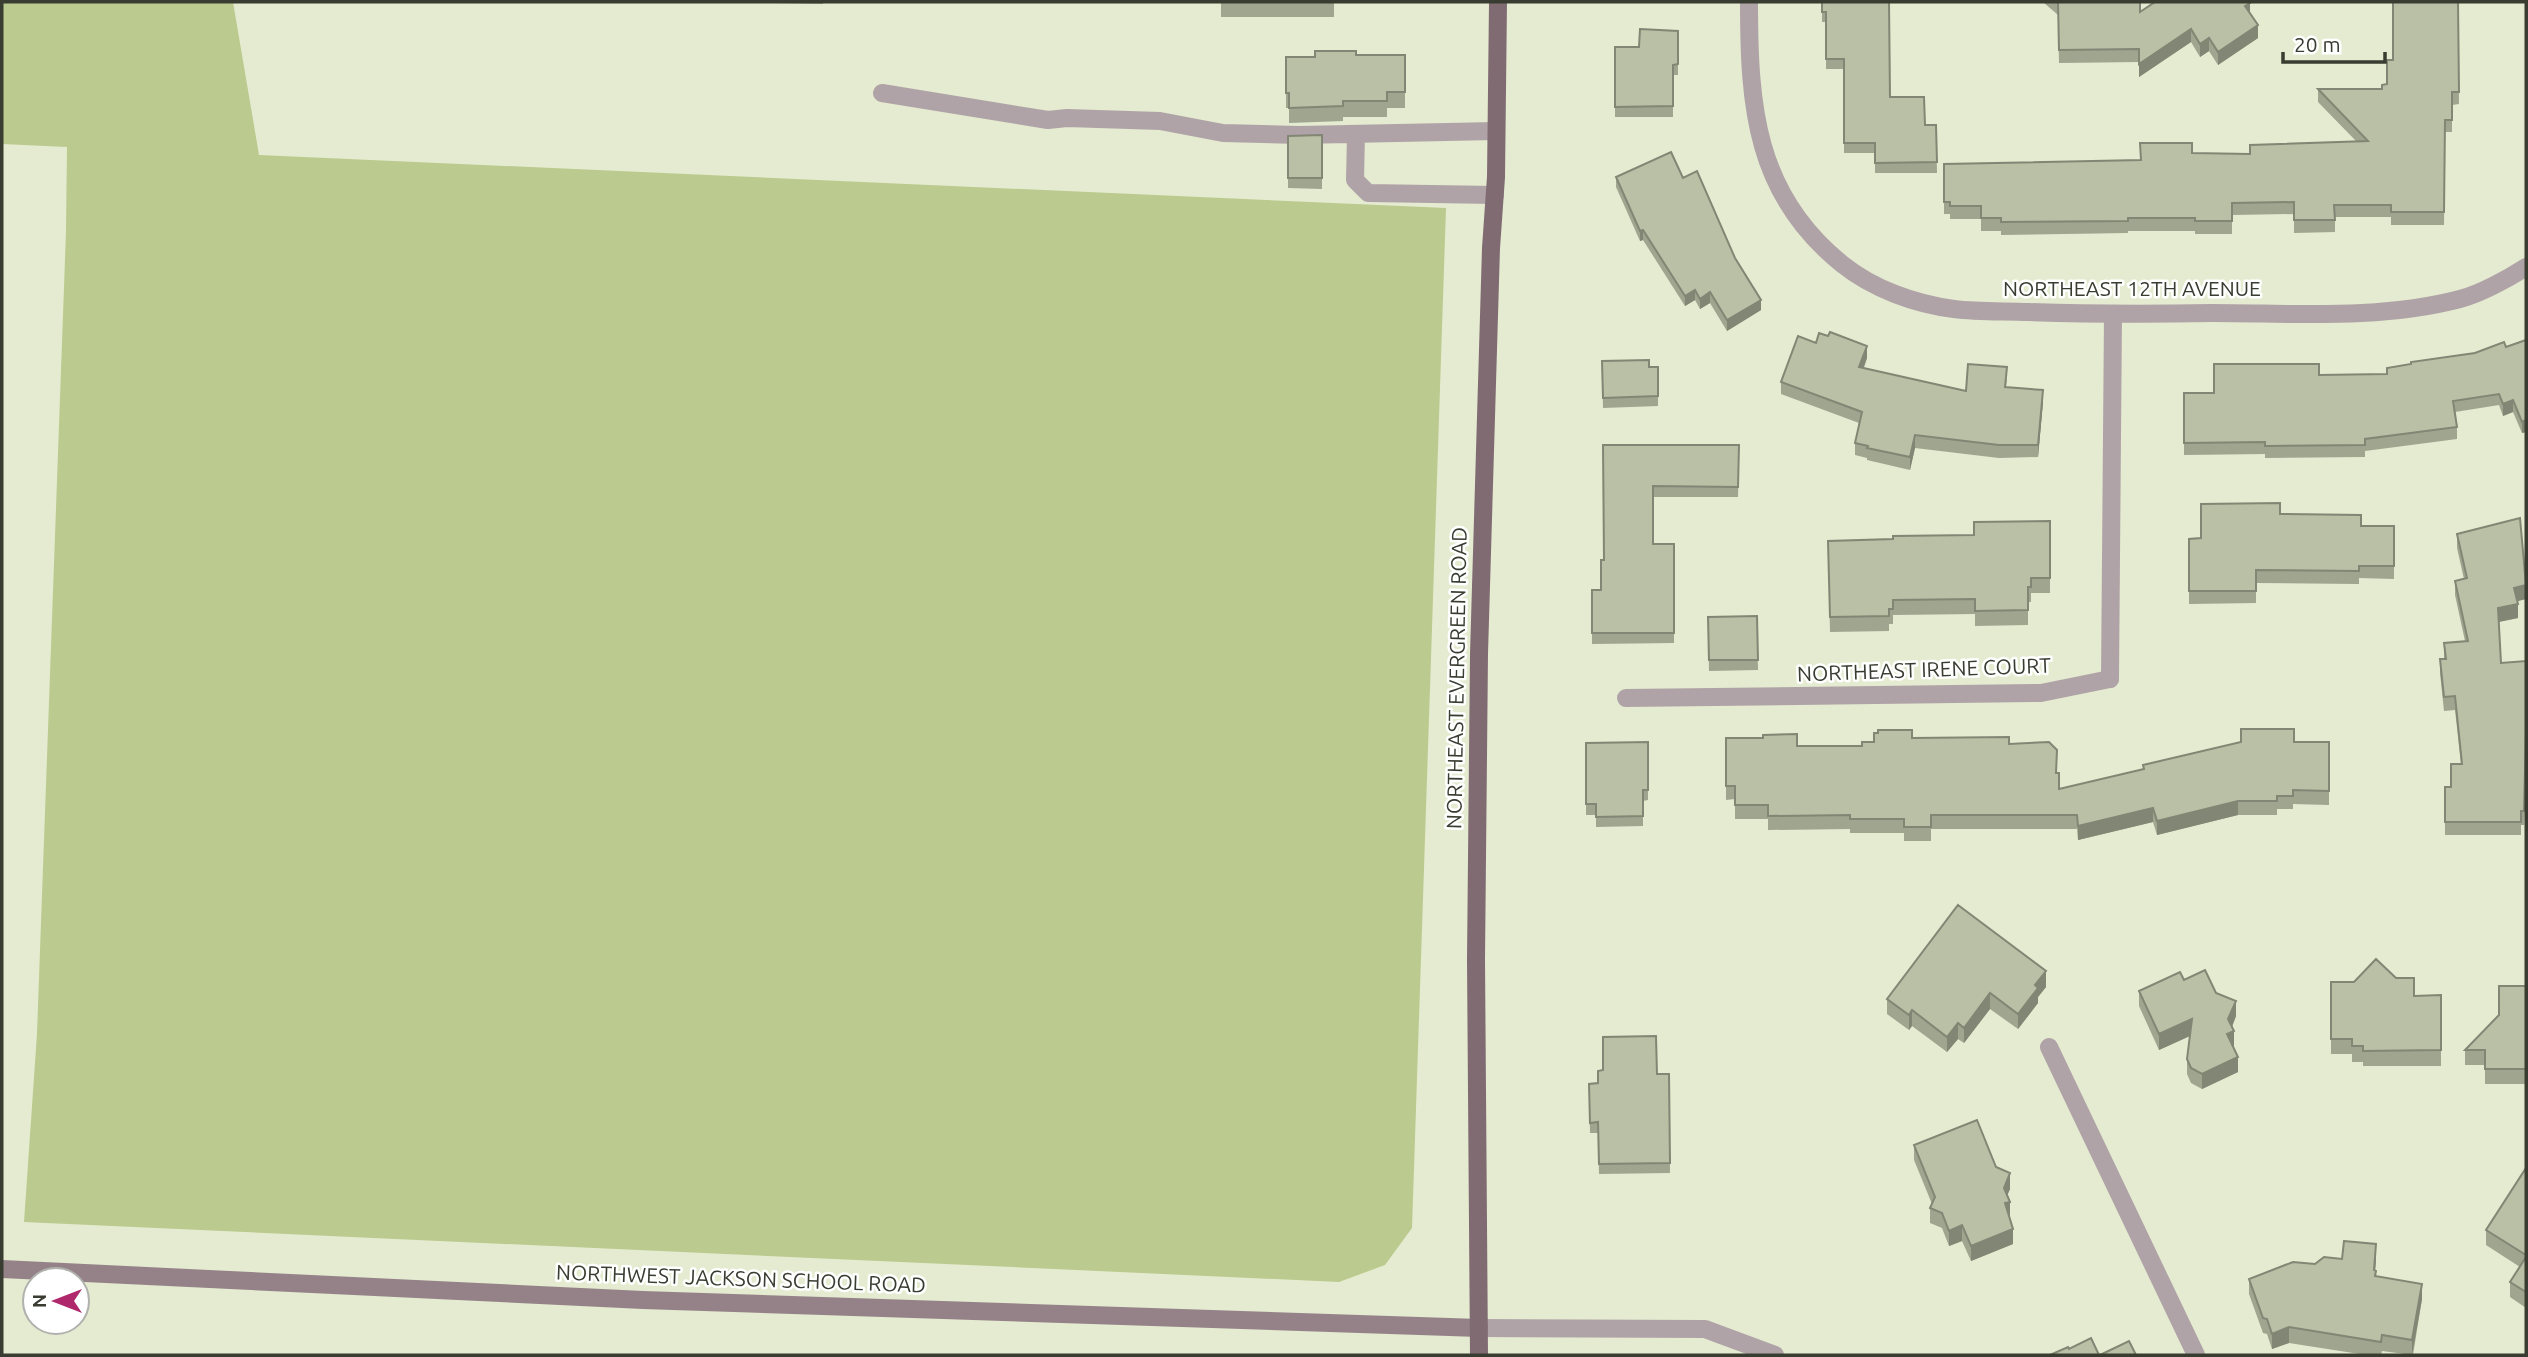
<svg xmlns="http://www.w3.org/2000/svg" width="2528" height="1357" viewBox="0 0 2528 1357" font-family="Ubuntu,sans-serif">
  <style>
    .green { fill: #bbca8e }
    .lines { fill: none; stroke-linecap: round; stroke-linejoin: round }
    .lane { stroke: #b0a3a7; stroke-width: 18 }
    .street { stroke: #b0a3a7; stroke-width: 18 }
    .secondary { stroke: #958289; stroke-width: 18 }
    .primary { stroke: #816b73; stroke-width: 18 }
    .wall { fill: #9fa58f }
    .shaded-wall { fill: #828674 }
    .building { fill: #b9c0a6; stroke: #828674; stroke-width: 2 }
    .labels { text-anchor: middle; stroke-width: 5; stroke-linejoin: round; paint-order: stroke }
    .street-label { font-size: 21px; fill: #393c31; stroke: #fff }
  </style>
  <rect width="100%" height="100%" fill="#e4ebd0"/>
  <!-- green -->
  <path class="green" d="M 2,2 L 233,2 L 259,155 L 1446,208 L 1412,1228 L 1385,1265 L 1339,1282 L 24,1222 L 37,1034 L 66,232 L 67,147 L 2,144 Z"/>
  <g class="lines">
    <!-- lane -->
    <path class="lane" d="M 882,93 L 1048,120 L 1067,118 L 1160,121 L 1223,133 L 1299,135 L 1496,131
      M 1356,134 L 1355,180 L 1368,193 L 1495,195
      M 1626,698 L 2041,693 L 2110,679
      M 2049,1047 L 2196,1355"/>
    <!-- street -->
    <path class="street" d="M 1749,2 C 1749,106 1755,194 1842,264 C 1873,289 1915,304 1954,309 C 1978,312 2003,311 2028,312 C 2089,314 2151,314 2213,313 C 2294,313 2380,320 2460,299 C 2480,294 2509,278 2526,267
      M 2110,679 L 2113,314
      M 1479,1328 L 1705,1329 L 1775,1355"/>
    <!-- secondary -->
    <path class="secondary" d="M 2,1269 L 643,1300 L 1479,1328"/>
    <!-- primary -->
    <path class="primary" d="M 1479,1355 L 1476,960 L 1479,654 L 1491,248 L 1496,177 L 1498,2"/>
  </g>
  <!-- wall -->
  <path class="wall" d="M 733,2 L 823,2 L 823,4 Z
    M 1221,2 L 1334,2 L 1334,17 L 1221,17 Z
    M 1596,2 L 1655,2 L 1596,3 Z
    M 1822,2 L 1890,97 L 1925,125 L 1936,125 L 1937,173 L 1875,173 L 1875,153 L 1844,153 L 1844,69 L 1826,69 L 1826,22 L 1822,22 Z
    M 2043,2 L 2140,2 L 2140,12 L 2250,13 L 2258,38 L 2218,65 L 2209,51 L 2200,57 L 2191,42 L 2139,77 L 2139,62 L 2059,63 L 2058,15 Z
    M 2458,2 L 2459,104 L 2452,105 L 2452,132 L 2445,132 L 2444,225 L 2391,225 L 2391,217 L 2335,217 L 2335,232 L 2294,233 L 2294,214 L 2232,215 L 2232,234 L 2195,234 L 2195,231 L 2128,231 L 2128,233 L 2001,235 L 2001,231 L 1981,231 L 1981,219 L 1950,219 L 1950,214 L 1944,214 L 1944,164 L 2141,160 L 2192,153 L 2250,154 L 2356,141 L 2318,102 L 2318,89 L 2382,89 L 2387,84 L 2393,60 Z
    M 1678,31 L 1678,75 L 1673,75 L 1673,117 L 1615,117 L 1615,47 L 1639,47 Z
    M 1356,55 L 1405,55 L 1405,108 L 1387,108 L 1387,117 L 1343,117 L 1343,121 L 1289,123 L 1289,108 L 1286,108 L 1286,57 Z
    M 1322,135 L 1322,189 L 1288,188 L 1288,136 Z
    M 1616,177 L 1683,178 L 1735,258 L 1761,310 L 1727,331 L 1710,303 L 1700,309 L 1695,300 L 1685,306 L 1643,240 L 1640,241 L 1616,187 Z
    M 1828,336 L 1867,358 L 1864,368 L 1966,391 L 2007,379 L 2006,387 L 2043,402 L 2038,457 L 1999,458 L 1915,448 L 1910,470 L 1867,460 L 1867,458 L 1855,455 L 1855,443 L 1859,423 L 1781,394 L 1781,382 L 1816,343 Z
    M 2526,340 L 2526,432 L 2522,433 L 2513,412 L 2503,416 L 2499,405 L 2455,412 L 2457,427 L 2457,439 L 2365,451 L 2365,457 L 2265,458 L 2265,454 L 2184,455 L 2184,393 L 2214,393 L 2319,375 L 2387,374 L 2387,368 L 2506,347 Z
    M 1602,361 L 1649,367 L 1658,367 L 1658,406 L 1603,408 Z
    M 1603,445 L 1739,445 L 1738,497 L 1653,497 L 1653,544 L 1674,544 L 1674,643 L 1592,644 L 1592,590 L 1601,590 L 1604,560 Z
    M 2280,514 L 2361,526 L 2394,526 L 2394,579 L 2359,578 L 2359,584 L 2256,583 L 2256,603 L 2189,604 L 2189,539 L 2201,538 Z
    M 2050,521 L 2050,593 L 2031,593 L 2031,602 L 2028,602 L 2028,625 L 1975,626 L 1975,614 L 1893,615 L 1893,624 L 1889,624 L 1889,631 L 1830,632 L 1828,541 L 1893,539 L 1974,535 Z
    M 2457,534 L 2526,599 L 2517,601 L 2518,618 L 2499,622 L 2501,663 L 2526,661 L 2525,804 L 2524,825 L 2521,825 L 2521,835 L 2445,835 L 2445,787 L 2451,787 L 2461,764 L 2455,710 L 2444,711 L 2440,673 L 2440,659 L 2444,659 L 2444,643 L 2465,641 L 2455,595 L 2455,581 L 2464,579 L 2457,548 Z
    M 1757,616 L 1758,670 L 1709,671 L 1708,617 Z
    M 1726,738 L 1797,746 L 1862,746 L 1874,742 L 1912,738 L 2009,744 L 2057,773 L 2059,789 L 2143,769 L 2143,765 L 2294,742 L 2329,742 L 2329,805 L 2293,804 L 2293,809 L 2277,809 L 2277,815 L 2238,815 L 2157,835 L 2153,822 L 2078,840 L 2077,829 L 1931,829 L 1931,841 L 1904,841 L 1904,833 L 1850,833 L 1850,829 L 1768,830 L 1768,819 L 1735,819 L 1735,799 L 1726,800 Z
    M 1648,742 L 1648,800 L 1643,801 L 1643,826 L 1596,827 L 1596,815 L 1586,815 L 1586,743 Z
    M 2184,980 L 2216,993 L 2236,1016 L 2232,1027 L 2233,1047 L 2238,1072 L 2202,1089 L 2191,1083 L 2187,1074 L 2187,1059 L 2190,1036 L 2159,1050 L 2139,1006 L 2139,991 Z
    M 2331,982 L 2414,996 L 2441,995 L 2441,1066 L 2363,1066 L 2363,1062 L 2352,1062 L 2352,1054 L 2331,1054 Z
    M 2526,986 L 2526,1084 L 2485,1084 L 2485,1065 L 2465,1065 L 2465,1050 Z
    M 2046,987 L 2038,997 L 2038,1003 L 2018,1029 L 1990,1009 L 1964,1043 L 1958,1039 L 1947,1052 L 1912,1026 L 1909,1030 L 1887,1014 L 1887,999 Z
    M 1657,1074 L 1669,1074 L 1670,1173 L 1599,1174 L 1598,1133 L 1590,1133 L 1589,1084 Z
    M 1914,1145 L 1996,1167 L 2010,1189 L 2007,1195 L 2013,1244 L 1971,1261 L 1962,1241 L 1949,1246 L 1942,1228 L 1930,1223 L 1930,1208 L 1932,1204 L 1914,1160 Z
    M 2526,1168 L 2526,1308 L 2510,1297 L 2510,1282 L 2520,1267 L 2486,1245 L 2486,1230 Z
    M 2342,1259 L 2376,1259 L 2375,1270 L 2376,1276 L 2422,1299 L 2413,1355 L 2382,1351 L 2381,1355 L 2366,1355 L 2289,1343 L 2272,1349 L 2267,1334 L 2263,1333 L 2249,1294 L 2249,1279 L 2315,1264 Z"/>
  <!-- shaded-wall -->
  <path class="shaded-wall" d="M 2250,3 L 2250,16 L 2245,6 Z
    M 2258,25 L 2258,38 L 2218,65 L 2218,52 Z
    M 2191,29 L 2191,42 L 2139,77 L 2139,64 Z
    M 2209,38 L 2209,51 L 2200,57 L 2200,44 Z
    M 1643,230 L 1643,240 L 1640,241 L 1640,231 Z
    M 1695,290 L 1695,300 L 1685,306 L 1685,296 Z
    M 1710,292 L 1710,303 L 1700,309 L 1700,299 Z
    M 1761,300 L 1761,310 L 1727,331 L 1727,320 Z
    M 1867,346 L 1867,358 L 1859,379 L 1859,367 Z
    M 2043,390 L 2043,402 L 2038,457 L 2038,445 Z
    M 2513,400 L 2513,412 L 2503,416 L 2503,404 Z
    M 2526,420 L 2526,432 L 2522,433 L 2522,422 Z
    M 1915,435 L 1915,448 L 1910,470 L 1910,457 Z
    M 2526,585 L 2526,599 L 2514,602 L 2514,588 Z
    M 2518,604 L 2518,618 L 2498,622 L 2498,608 Z
    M 2238,801 L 2238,815 L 2157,835 L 2157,821 Z
    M 2153,808 L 2153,822 L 2078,840 L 2078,826 Z
    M 2046,971 L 2046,987 L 2038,997 L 2038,1003 L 2018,1029 L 2018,1014 L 2035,985 Z
    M 1990,993 L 1990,1009 L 1964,1043 L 1964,1028 Z
    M 2236,1001 L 2236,1016 L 2229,1034 L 2234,1031 L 2234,1047 L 2227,1050 L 2228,1019 Z
    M 1912,1010 L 1912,1026 L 1909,1030 L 1909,1015 Z
    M 2192,1019 L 2192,1035 L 2159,1050 L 2159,1034 Z
    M 1958,1023 L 1958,1039 L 1947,1052 L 1947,1037 Z
    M 2238,1057 L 2238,1072 L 2202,1089 L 2202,1074 Z
    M 2010,1173 L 2010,1189 L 2004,1203 L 2004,1188 Z
    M 2010,1202 L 2010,1217 L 2005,1203 Z
    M 1962,1225 L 1962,1241 L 1949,1246 L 1949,1231 Z
    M 2013,1229 L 2013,1244 L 1971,1261 L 1971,1246 Z
    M 2376,1244 L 2376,1259 L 2374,1285 L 2374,1270 Z
    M 2422,1284 L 2422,1299 L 2412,1355 L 2412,1340 Z
    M 2289,1327 L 2289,1343 L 2272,1349 L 2272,1334 Z"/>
  <!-- building -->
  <path class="building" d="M 1822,2 L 1889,2 L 1890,97 L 1924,97 L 1925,125 L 1936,125 L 1937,162 L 1875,163 L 1875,143 L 1844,143 L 1844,59 L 1826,59 L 1826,12 L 1822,12 Z
    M 2058,2 L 2140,2 L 2140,12 L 2155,2 L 2250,2 L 2250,3 L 2245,6 L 2258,25 L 2218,52 L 2209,38 L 2200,44 L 2191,29 L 2139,64 L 2139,49 L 2059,50 Z
    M 2393,2 L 2458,2 L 2459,92 L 2452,92 L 2452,120 L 2445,120 L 2444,212 L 2391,212 L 2391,205 L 2334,205 L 2335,220 L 2294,220 L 2294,202 L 2232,203 L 2232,221 L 2195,221 L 2195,218 L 2128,218 L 2128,221 L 2001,222 L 2001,218 L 1981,218 L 1981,206 L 1950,206 L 1950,202 L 1944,202 L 1944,164 L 2141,160 L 2140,143 L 2192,143 L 2192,153 L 2250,154 L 2250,145 L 2368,141 L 2318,89 L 2382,89 L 2382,85 L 2387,84 L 2387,60 L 2393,60 Z
    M 1640,29 L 1678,31 L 1678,64 L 1673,65 L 1673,106 L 1615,107 L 1615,47 L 1639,47 Z
    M 1315,51 L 1356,51 L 1356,55 L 1405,55 L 1405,92 L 1387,92 L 1387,101 L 1343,101 L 1343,106 L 1289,108 L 1289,93 L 1286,93 L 1286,57 L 1315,57 Z
    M 1322,135 L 1322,178 L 1288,178 L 1288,136 Z
    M 1671,152 L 1683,178 L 1697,171 L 1735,258 L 1761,300 L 1727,320 L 1710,292 L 1700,299 L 1695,290 L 1685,296 L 1643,230 L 1640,231 L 1616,177 Z
    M 1830,332 L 1867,346 L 1859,367 L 1966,391 L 1968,364 L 2007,367 L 2005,387 L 2043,390 L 2038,445 L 1999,445 L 1915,435 L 1910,457 L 1867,448 L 1868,446 L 1855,443 L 1862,412 L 1781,382 L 1798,336 L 1816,343 L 1819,333 L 1828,336 Z
    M 2526,340 L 2526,420 L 2522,422 L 2513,400 L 2503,404 L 2499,394 L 2453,401 L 2457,427 L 2365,439 L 2365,445 L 2265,446 L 2265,442 L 2184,443 L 2184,393 L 2214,393 L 2214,364 L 2319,364 L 2319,375 L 2387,374 L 2387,368 L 2411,364 L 2411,362 L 2475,353 L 2504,342 L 2506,347 Z
    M 1649,360 L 1649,367 L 1658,367 L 1658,396 L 1603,398 L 1602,361 Z
    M 1603,445 L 1739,445 L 1738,487 L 1653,486 L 1653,544 L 1674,544 L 1674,633 L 1592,633 L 1592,590 L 1601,590 L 1601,560 L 1604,560 Z
    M 2280,503 L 2280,514 L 2361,515 L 2361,526 L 2394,526 L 2394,566 L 2359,566 L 2359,571 L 2256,570 L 2256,591 L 2189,591 L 2189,539 L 2201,538 L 2201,504 Z
    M 2520,518 L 2526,585 L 2514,588 L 2518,604 L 2498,608 L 2501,663 L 2526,661 L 2526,731 L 2524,811 L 2521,811 L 2521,822 L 2445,822 L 2445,787 L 2451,787 L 2451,764 L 2462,764 L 2455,696 L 2444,697 L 2440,659 L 2446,659 L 2444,643 L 2468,641 L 2455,581 L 2467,578 L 2457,534 Z
    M 2050,521 L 2050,578 L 2031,578 L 2031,587 L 2028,587 L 2028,610 L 1975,611 L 1975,599 L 1893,600 L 1893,609 L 1889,609 L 1889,616 L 1830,617 L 1828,541 L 1893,539 L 1893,536 L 1974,535 L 1974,522 Z
    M 1757,616 L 1758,660 L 1709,660 L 1708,617 Z
    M 2241,729 L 2294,729 L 2294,742 L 2329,742 L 2329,791 L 2293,790 L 2293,796 L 2277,796 L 2277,801 L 2238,801 L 2157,821 L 2153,808 L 2078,826 L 2077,815 L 1931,815 L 1931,827 L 1904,827 L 1904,819 L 1850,819 L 1850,815 L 1768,816 L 1768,805 L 1735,805 L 1735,786 L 1726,786 L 1726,738 L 1763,738 L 1763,735 L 1797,734 L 1797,746 L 1862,746 L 1862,742 L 1874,742 L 1874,733 L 1878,733 L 1878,730 L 1912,730 L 1912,738 L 2009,737 L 2009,744 L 2049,742 L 2057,750 L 2056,773 L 2059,773 L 2059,789 L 2144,769 L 2143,765 L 2241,742 Z
    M 1648,742 L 1648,790 L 1643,790 L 1643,816 L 1596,817 L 1596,804 L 1586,804 L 1586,743 Z
    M 1958,905 L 2046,971 L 2035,985 L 2038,988 L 2018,1014 L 1990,993 L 1964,1028 L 1958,1023 L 1947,1037 L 1912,1010 L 1909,1015 L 1887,999 Z
    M 2376,959 L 2396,978 L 2414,978 L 2414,996 L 2441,995 L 2441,1050 L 2363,1051 L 2363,1046 L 2352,1046 L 2352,1039 L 2331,1039 L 2331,982 L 2354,982 Z
    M 2205,970 L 2216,993 L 2236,1001 L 2228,1019 L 2234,1031 L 2227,1034 L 2238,1057 L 2202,1074 L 2191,1068 L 2187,1059 L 2192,1019 L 2159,1034 L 2139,991 L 2180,972 L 2184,980 Z
    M 2499,986 L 2526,986 L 2526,1069 L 2485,1069 L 2485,1050 L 2465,1050 L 2499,1015 Z
    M 1656,1036 L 1657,1074 L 1669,1074 L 1670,1163 L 1599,1164 L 1598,1122 L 1590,1123 L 1589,1084 L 1598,1083 L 1598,1071 L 1603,1070 L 1603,1037 Z
    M 1977,1120 L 1996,1167 L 2010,1173 L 2004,1188 L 2010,1202 L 2005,1203 L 2013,1229 L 1971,1246 L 1962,1225 L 1949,1231 L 1942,1213 L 1930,1208 L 1935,1197 L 1914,1145 Z
    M 2526,1168 L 2526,1255 L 2486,1230 Z
    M 2344,1241 L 2376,1244 L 2374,1270 L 2376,1271 L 2375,1276 L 2422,1284 L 2412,1340 L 2382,1335 L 2381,1342 L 2289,1327 L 2272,1334 L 2267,1319 L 2263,1318 L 2249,1279 L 2293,1262 L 2315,1264 L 2324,1257 L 2342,1259 Z
    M 2526,1257 L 2526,1292 L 2510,1282 Z
    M 2091,1338 L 2099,1355 L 2050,1355 L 2068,1347 L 2069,1349 Z
    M 2129,1341 L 2136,1355 L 2100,1355 Z"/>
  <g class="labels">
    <!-- street labels -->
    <g class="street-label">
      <text x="2132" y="296">NORTHEAST 12TH AVENUE</text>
      <text transform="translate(1924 670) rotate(-2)" y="7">NORTHEAST IRENE COURT</text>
      <text transform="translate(1457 678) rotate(-89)" y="7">NORTHEAST EVERGREEN ROAD</text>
      <text transform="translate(741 1279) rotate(2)" y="7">NORTHWEST JACKSON SCHOOL ROAD</text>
    </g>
  </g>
  <!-- border -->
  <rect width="2528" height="1357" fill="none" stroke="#393c31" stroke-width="7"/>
  <!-- north arrow -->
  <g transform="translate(56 1301) rotate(270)"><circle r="33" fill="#ffffff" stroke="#b0b1ad" stroke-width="2"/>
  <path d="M0-5L12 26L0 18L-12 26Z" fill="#af286c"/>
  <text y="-10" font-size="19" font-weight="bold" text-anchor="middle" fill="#393c31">N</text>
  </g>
  <!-- scale -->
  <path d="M2283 52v10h102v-10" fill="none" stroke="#393c31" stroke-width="3.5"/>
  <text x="2294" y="52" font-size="21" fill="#393c31" stroke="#ffffff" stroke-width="5" paint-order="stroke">20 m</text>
</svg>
